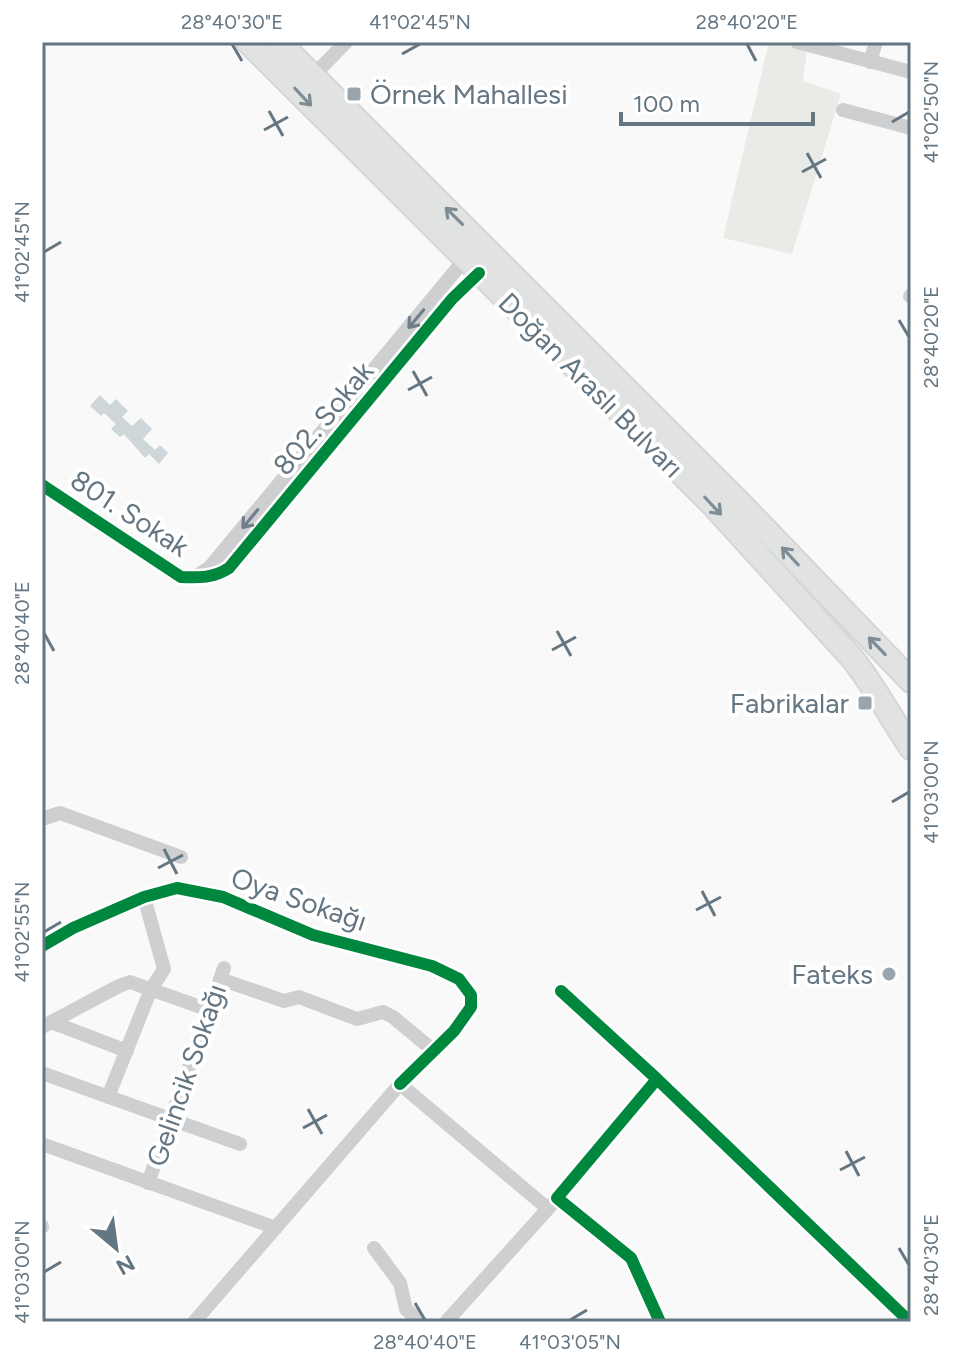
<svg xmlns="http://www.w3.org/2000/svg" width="953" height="1364" viewBox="0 0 953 1364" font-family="Figtree,sans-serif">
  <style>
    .green { fill: #e8ebe6 }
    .water { fill: #ced6d9 }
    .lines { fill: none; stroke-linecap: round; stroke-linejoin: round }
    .primary-casing { stroke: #d5d6d7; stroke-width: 26 }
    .street { stroke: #cecfd0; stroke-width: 14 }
    .primary { stroke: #e1e2e2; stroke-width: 22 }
    .cycleway-casing { stroke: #fff; stroke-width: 17 }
    .cycleway { stroke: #00873e; stroke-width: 12 }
    .oneway { stroke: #7e8c96 }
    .oneway2 { stroke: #707f8b }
    .ticks { fill: none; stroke: #657683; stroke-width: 3 }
    .poi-dot { fill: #99a4ac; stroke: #fff; stroke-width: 3 }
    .labels { text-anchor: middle; stroke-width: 8; stroke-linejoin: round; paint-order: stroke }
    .poi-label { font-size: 28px; fill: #657683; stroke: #fff; text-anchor: end }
    .street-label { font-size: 28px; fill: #657683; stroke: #fff }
    .neatline { fill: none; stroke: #657683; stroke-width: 3 }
    .ticks-label { font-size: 20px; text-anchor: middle; fill: #657683 }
  </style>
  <rect width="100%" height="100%" fill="#f9f9f9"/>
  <!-- green -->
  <path class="green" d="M 769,42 L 791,42 L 807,51 L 803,81 L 841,94 L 792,254 L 723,238 Z"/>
  <!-- water -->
  <path class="water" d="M 100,395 L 110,405 L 116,399 L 128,411 L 122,417 L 132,426 L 141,418 L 152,429 L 143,439 L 155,450 L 160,445 L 168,453 L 159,464 L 149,454 L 145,458 L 124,434 L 120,437 L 111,429 L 116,424 L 104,413 L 101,416 L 90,406 Z"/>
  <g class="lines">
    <defs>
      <path id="primary" d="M 248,42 L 711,503 L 852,658 C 874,686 891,718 911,748
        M 279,42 L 741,504 L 911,681"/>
    </defs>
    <!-- primary casing -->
    <use href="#primary" class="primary-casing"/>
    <!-- street -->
    <path class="street" d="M 797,42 L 911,72
      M 870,62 L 876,42
      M 313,76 L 346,42
      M 843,110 L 911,128
      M 910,296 L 911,296
      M 42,485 L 181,577 C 199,578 214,578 229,568 L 452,299 L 479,273
      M 195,577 L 210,567 L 465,259
      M 42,819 L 60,813 L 181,857
      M 42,946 L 73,928 L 144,897 L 177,888 L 223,897 L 313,935 L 432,966 L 459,979 L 471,995 L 471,1007 L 454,1031 L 400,1084
      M 220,979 L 284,1001 L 299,997 L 357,1019 L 383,1012 L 393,1017 L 434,1051
      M 561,991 L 657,1079 L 910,1322
      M 51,1022 L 127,1051
      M 42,1027 L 119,986 L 130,982 L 209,1010
      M 42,1073 L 240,1144
      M 657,1079 L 557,1198 L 631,1258 L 660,1322
      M 108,1097 L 151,989 L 164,969 L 144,897
      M 42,1144 L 276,1228
      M 148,1183 L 224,968
      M 42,1227 L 42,1226
      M 374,1248 L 400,1283 L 406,1309 L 420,1322
      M 194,1322 L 400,1084 L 547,1208
      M 446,1322 L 554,1202"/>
    <!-- primary -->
    <use href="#primary" class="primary"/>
    <defs>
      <path id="cycleway" d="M 42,485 L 181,577 C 199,578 214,578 229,568 L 452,299 L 479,273
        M 42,946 L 73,928 L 144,897 L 177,888 L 223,897 L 313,935 L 432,966 L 459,979 L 471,995 L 471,1007 L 454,1031 L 400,1084
        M 561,991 L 657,1079 L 910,1322
        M 657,1079 L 557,1198 L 631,1258 L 660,1322"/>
    </defs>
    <!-- cycleway casing -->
    <use href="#cycleway" class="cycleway-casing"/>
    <!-- cycleway -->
    <use href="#cycleway" class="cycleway"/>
  </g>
  <!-- one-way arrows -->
  <defs><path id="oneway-shaft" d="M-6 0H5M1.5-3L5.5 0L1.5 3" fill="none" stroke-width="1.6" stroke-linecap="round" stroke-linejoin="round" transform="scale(2)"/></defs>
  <g class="oneway">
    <use href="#oneway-shaft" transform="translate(303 97) rotate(47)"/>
    <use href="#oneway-shaft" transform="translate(454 216) rotate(-135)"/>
    <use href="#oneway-shaft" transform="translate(713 506) rotate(47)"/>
    <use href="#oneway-shaft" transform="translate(790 556) rotate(-133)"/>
    <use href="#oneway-shaft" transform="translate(877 646) rotate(-134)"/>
  </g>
  <g class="oneway2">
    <use href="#oneway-shaft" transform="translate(416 319) rotate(130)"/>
    <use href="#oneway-shaft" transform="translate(250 519) rotate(130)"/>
  </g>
  <!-- ticks -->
  <path class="ticks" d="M 232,44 L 242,61M 747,44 L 756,61M 402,54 L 420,44M 269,111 L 283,136M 892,122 L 909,112M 264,130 L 288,117M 807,153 L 821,178M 802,172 L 826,159M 44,252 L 61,242M 899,320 L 909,337M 413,371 L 427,396M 408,390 L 432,377M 557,631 L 571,656M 44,633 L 54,651M 552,650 L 576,637M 892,802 L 909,792M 164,849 L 177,874M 158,868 L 183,855M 702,891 L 715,916M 696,910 L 721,897M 44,932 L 61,922M 308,1109 L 322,1134M 303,1128 L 327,1115M 846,1151 L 859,1176M 840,1170 L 865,1157M 899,1248 L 909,1265M 44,1272 L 61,1262M 415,1303 L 425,1320M 570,1320 L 587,1310"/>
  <!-- markers -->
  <g class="poi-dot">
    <rect x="346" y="86" width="16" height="16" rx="4"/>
    <rect x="857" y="695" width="16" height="16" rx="4"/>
    <circle cx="889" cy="974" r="8"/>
  </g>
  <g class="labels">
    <!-- poi labels -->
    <g class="poi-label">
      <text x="370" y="104" text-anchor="start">Örnek Mahallesi</text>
      <text x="849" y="713">Fabrikalar</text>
      <text x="873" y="984">Fateks</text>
    </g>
    <!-- street labels -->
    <g class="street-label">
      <text transform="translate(591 385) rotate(45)" y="10">Doğan Araslı Bulvarı</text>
      <text transform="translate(323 418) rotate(-50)" y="10">802. Sokak</text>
      <text transform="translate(130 513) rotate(33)" y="10">801. Sokak</text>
      <text transform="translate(299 899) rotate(19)" y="10">Oya Sokağı</text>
      <text transform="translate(186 1075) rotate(-71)" y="10">Gelincik Sokağı</text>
    </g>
  </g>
  <!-- border -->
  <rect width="953" height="1364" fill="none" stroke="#ffffff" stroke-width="88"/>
  <!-- north arrow -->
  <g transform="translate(116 1248) rotate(151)" stroke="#ffffff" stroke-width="6" paint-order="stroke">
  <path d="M0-6L14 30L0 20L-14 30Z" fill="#657683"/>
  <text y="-12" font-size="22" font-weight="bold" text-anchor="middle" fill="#657683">N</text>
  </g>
  <!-- scale -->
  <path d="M621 112v12h192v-12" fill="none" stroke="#657683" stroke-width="4"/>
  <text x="633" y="112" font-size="24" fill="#657683" stroke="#ffffff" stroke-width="6" paint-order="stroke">100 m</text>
  <rect x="44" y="44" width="865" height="1276" class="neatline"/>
  <g class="ticks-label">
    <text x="232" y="29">28°40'30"E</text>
    <text x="420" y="29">41°02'45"N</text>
    <text x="747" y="29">28°40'20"E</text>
    <text transform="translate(931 112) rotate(-90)" y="7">41°02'50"N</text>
    <text transform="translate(22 252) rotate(-90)" y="7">41°02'45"N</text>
    <text transform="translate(931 337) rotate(-90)" y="7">28°40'20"E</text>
    <text transform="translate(22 633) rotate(-90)" y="7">28°40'40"E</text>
    <text transform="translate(931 792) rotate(-90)" y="7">41°03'00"N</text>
    <text transform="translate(22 932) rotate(-90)" y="7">41°02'55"N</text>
    <text transform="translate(931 1265) rotate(-90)" y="7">28°40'30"E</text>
    <text transform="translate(22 1272) rotate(-90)" y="7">41°03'00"N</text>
    <text x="425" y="1349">28°40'40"E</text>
    <text x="570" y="1349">41°03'05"N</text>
  </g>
</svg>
